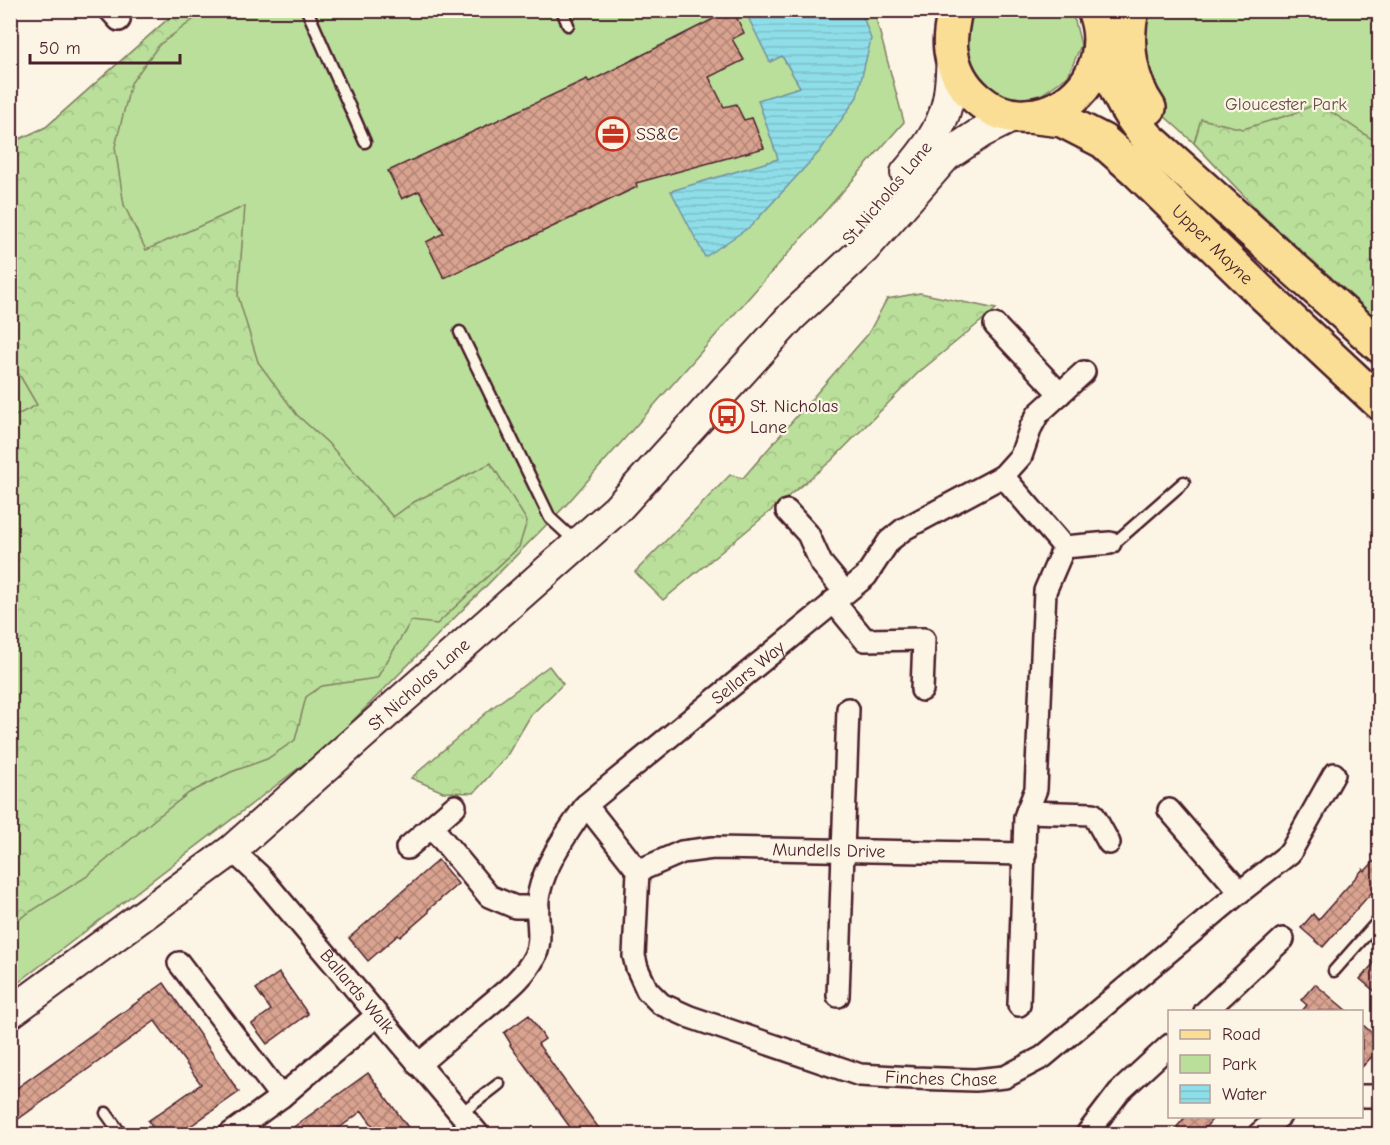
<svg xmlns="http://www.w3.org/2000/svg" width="1390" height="1145" viewBox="0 0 1390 1145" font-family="'Comic Neue',sans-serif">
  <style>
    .green { fill: #b9df9a; stroke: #827f62; stroke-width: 1.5 }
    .forest { fill: url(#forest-crowns); stroke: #827f62; stroke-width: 1.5 }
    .water { fill: url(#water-rules); stroke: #73929d; stroke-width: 1.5 }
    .building { fill: url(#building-cross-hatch); stroke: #4a1f2b; stroke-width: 1.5 }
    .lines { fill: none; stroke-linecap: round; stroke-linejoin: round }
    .lane-casing { stroke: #4a1f2b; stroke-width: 15 }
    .street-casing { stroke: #4a1f2b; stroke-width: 26 }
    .secondary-casing { stroke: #4a1f2b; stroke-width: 34 }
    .primary-casing { stroke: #4a1f2b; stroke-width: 38 }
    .lane { stroke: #fcf5e5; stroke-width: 10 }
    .street { stroke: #fcf5e5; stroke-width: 21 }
    .secondary { stroke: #fcf5e5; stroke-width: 30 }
    .primary { stroke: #fbde96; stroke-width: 33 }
    .labels { text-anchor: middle; stroke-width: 4.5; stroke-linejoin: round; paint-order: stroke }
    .park-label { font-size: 18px; fill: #664f47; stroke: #fcf5e5 }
    .poi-label { font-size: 18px; fill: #4a1f2b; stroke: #fcf5e5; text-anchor: start }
    .street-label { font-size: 18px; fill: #4a1f2b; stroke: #fcf5e5 }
  </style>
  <defs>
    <pattern id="forest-crowns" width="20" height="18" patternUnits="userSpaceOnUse" patternTransform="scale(1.5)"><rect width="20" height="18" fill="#b9df9a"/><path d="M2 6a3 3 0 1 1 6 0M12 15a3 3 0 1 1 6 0" fill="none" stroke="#a1bf85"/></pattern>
    <pattern id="water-rules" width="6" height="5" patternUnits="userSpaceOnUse" patternTransform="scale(1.5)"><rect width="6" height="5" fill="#8edee9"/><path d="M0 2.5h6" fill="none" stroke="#7cbec8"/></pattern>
    <pattern id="building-cross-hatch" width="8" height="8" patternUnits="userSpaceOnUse" patternTransform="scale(1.5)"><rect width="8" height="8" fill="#d9a390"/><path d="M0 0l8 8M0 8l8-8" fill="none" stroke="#b28476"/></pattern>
  </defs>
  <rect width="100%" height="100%" fill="#fcf5e5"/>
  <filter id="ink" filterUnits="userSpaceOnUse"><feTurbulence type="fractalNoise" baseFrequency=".0167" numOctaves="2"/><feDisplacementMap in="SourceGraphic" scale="12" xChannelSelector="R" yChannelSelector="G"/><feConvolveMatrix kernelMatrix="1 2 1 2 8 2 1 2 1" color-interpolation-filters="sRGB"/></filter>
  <g filter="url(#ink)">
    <!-- green -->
    <path class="green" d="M 177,11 L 874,11 L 904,122 L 566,505 L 329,745 L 11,988 L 11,143 L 46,127 Z
      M 969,11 L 1068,11 L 1075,21 L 1081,45 L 1068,76 L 1038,97 L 1008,100 L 985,86 L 964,59 Z
      M 1143,11 L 1379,11 L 1379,331 L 1338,295 L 1194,143 L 1161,113 L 1144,79 Z"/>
    <!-- forest -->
    <path class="forest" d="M 177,11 L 197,11 L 201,14 L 159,45 L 131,83 L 115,147 L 124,205 L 146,250 L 245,206 L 238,296 L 258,362 L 297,415 L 328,443 L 393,517 L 414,502 L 491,463 L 527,521 L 519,547 L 437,624 L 411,621 L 377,678 L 322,686 L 306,697 L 295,740 L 267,759 L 231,772 L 189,793 L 155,819 L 86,877 L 11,924 L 11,418 L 37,405 L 19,374 L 11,366 L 11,143 L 46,127 Z
      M 1318,103 L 1379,144 L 1379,331 L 1338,295 L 1194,143 L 1201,119 L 1243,129 L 1292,114 Z
      M 920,293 L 996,309 L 918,373 L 831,461 L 663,600 L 635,572 L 730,475 L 743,478 L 868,334 L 887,299 Z
      M 549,666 L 563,684 L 531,715 L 506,757 L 474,793 L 443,792 L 411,778 L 493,707 Z"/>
    <!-- water -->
    <path class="water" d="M 745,11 L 861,11 L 871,39 L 857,97 L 820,151 L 751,226 L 705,257 L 671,191 L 778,159 L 758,100 L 800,87 L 782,56 L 770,62 Z"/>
    <!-- building -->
    <path class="building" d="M 731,10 L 733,10 L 744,33 L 732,39 L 744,60 L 709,77 L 724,107 L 736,104 L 744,120 L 752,118 L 764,148 L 636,183 L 637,187 L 444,278 L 426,242 L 444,233 L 419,191 L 402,199 L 388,171 L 587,79 L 589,82 Z
      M 1380,855 L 1380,883 L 1323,947 L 1301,928 L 1313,914 L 1318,920 L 1363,869 L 1365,871 Z
      M 438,860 L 458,884 L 428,910 L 429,912 L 400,937 L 398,935 L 368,961 L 349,938 Z
      M 1380,956 L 1380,996 L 1360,979 Z
      M 279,973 L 308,1014 L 267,1044 L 252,1024 L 271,1010 L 256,989 Z
      M 164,983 L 239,1092 L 179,1134 L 157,1134 L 148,1121 L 201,1084 L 155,1021 L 10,1125 L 10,1093 Z
      M 1315,984 L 1347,1011 L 1302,1011 L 1307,1005 L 1301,1000 Z
      M 529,1015 L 545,1039 L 538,1044 L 603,1134 L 575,1134 L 510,1045 L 511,1044 L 504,1033 Z
      M 1362,1024 L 1380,1040 L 1380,1048 L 1362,1067 Z
      M 368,1073 L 413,1134 L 379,1134 L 362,1111 L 331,1134 L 284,1134 Z
      M 1186,1116 L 1215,1116 L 1200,1134 L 1171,1134 Z"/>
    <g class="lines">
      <defs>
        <path id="lane" d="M 307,10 L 365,142
          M 562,10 L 568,25
          M 460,332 L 550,518 L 576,542
          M 1110,543 L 1118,540 L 1184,482
          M 1334,971 L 1380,919
          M 106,1113 L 121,1134
          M 460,1114 L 499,1084"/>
        <g id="street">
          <path d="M 110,10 L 119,20"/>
          <path d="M 995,325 L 1060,394"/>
          <path d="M 787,511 L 808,534 L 821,563 L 845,592"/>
          <path d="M 1064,547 L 1003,476 L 1021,456 L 1031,427 L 1038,414 L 1084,372"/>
          <path d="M 1064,547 L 1110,543"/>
          <path d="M 833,601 L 865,640 L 924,639 L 922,690"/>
          <path id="s1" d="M 586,805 L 638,871 L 634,956 L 637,968 L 647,990 L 661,1004 L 690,1017 L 860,1075 L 913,1078 L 975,1080 L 1005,1077 L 1043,1057 L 1240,892 L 1290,853 L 1334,774"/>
          <path d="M 1169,810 L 1240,892"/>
          <path d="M 1027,812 L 1093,814 L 1109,843"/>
          <path d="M 432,827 L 489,896 L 515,907 L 538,907"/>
          <path d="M 407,848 L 455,806"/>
          <path id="s2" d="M 232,850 L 260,876 L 478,1134"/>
          <path id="s3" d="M 638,871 L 682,852 L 713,848 L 1025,854"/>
          <path d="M 179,963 L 281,1097"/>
          <path d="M 838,996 L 848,709"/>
          <path d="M 1019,1005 L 1025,817 L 1036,789 L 1045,591 L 1064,547"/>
          <path d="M 1205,1012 L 1283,939"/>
          <path id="s4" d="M 418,1065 C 439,1047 460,1029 481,1012 C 499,996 524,979 535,956 C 544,937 534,914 539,893 C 546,861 568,832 586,805 L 866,576 L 889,541 L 904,529 L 1003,476"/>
          <path d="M 1362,1096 L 1380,1096"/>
          <path d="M 230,1134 L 281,1097 L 376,1016"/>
          <path d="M 1087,1134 L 1119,1092 L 1170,1045"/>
          <path d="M 1259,1134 L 1280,1116"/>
        </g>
        <g id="secondary">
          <path d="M 906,173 C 923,153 941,131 947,104 C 951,89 951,72 952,56"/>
          <path id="s5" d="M 10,1013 L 232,850 L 617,509 L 792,316 L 864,249 L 946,156 L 982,132 L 1014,116"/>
        </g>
        <g id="primary">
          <path d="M 955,10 C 952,24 949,38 951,51 C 956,88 990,119 1027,116 C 1081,112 1114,60 1094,10"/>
          <path d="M 1132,10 C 1124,42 1130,81 1149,108"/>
          <path d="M 1100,44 C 1111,81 1122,108 1148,138 L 1380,346"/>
          <path id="s6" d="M 1028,116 L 1062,120 L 1103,141 L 1137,171 L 1260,291 L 1380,403"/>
        </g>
      </defs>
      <!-- lane casing -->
      <use href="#lane" class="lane-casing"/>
      <!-- street casing -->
      <use href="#street" class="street-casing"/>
      <!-- secondary casing -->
      <use href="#secondary" class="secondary-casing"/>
      <!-- primary casing -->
      <use href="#primary" class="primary-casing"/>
      <!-- lane -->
      <use href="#lane" class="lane"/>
      <!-- street -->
      <use href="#street" class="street"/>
      <!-- secondary -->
      <use href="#secondary" class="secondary"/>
      <!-- primary -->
      <use href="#primary" class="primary"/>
    </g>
  </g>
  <!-- icons -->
  <defs>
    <symbol id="office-ring" viewBox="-11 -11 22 22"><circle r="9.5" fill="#fcf5e5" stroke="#c8321e" stroke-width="1.5"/><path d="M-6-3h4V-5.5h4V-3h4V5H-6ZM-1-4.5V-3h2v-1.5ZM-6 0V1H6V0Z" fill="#c8321e"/></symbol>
    <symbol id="bus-ring" viewBox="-11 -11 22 22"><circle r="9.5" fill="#fcf5e5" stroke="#c8321e" stroke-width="1.5"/><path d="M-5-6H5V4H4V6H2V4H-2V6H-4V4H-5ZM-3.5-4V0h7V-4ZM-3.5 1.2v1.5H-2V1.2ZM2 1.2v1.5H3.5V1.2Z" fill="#c8321e"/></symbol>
  </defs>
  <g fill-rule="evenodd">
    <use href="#office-ring" x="594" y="115" width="38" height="38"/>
    <use href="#bus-ring" x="708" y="397" width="38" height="38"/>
  </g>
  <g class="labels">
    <!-- park labels -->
    <g class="park-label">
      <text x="1286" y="110">Gloucester Park</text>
    </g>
    <!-- poi labels -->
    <g class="poi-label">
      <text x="636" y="140">SS&amp;C</text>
      <text x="750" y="412">St. Nicholas<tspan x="750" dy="21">Lane</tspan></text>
    </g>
    <!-- street labels -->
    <g class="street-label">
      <text transform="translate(887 193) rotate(-50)" y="6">St Nicholas Lane</text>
      <text dy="6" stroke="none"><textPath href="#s6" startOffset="231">Upper Mayne</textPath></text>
      <text dy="6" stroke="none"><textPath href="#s4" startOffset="534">Sellars Way</textPath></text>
      <text dy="6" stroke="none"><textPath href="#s5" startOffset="525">St Nicholas Lane</textPath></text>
      <text dy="6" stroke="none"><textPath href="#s3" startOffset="195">Mundells Drive</textPath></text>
      <text dy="6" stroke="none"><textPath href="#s2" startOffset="189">Ballards Walk</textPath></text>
      <text dy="6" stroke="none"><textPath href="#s1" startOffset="518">Finches Chase</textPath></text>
    </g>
  </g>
  <!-- margin -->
  <rect width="1390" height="1145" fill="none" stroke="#fcf5e5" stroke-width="36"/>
  <rect x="18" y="18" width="1354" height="1109" fill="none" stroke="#4a1f2b" stroke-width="2" filter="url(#ink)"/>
  <!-- legend -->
  <rect x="1168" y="1010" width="195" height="108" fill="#fcf5e5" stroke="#b59f9b" stroke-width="1.5"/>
  <rect x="1180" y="1030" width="30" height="9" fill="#fbde96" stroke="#b59f9b" stroke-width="1.5"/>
  <text x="1222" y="1040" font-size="18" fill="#4a1f2b">Road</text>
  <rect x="1180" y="1055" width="30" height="18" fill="#b9df9a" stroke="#b59f9b" stroke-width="1.5"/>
  <text x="1222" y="1070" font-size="18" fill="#4a1f2b">Park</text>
  <rect x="1180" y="1085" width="30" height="18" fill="url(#water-rules)" stroke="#b59f9b" stroke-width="1.5"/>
  <text x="1222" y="1100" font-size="18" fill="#4a1f2b">Water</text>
  <!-- scale -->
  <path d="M30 54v9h150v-9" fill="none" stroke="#4a1f2b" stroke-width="3"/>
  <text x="39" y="54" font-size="18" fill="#4a1f2b" stroke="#fcf5e5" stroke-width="4.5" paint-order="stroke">50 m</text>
</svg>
